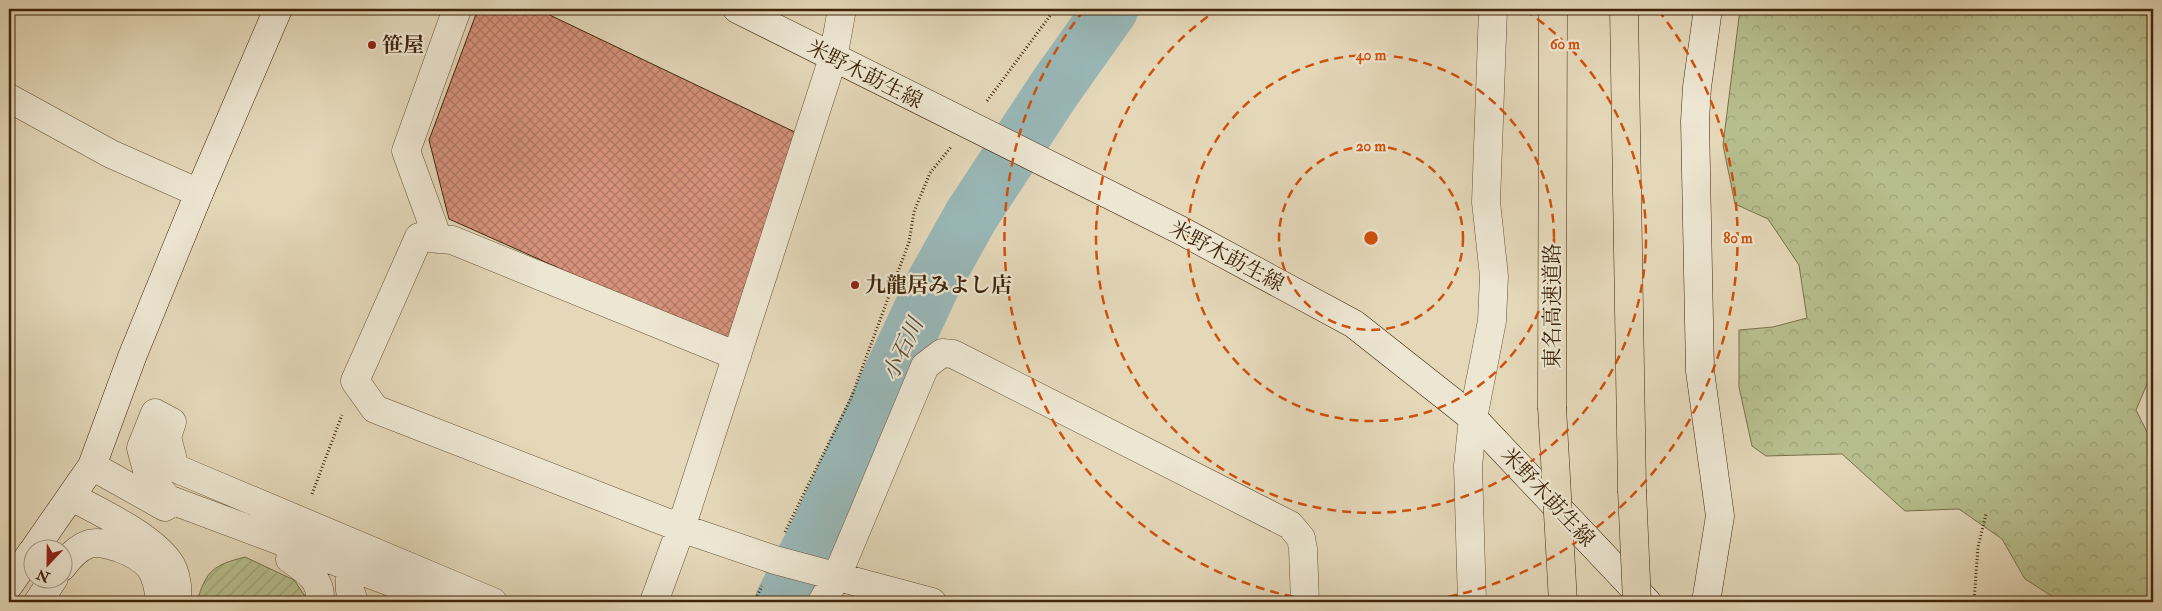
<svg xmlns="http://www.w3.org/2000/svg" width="2162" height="611" viewBox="0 0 2162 611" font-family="'IM FELL Double Pica','Noto Serif JP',serif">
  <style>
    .forest { fill: url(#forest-crowns); stroke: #7b714b }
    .garden { fill: url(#garden-furrows); stroke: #7b714b }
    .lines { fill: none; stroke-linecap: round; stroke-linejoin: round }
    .river { stroke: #99b8b8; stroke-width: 55 }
    .building { fill: url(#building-cross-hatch); stroke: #3f2409 }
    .street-casing { stroke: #685135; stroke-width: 29 }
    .secondary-casing { stroke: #3f2409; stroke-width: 29 }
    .highway-casing { stroke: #3f2409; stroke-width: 29 }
    .path { stroke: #3f2409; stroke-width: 3; stroke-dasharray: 1 2.5; stroke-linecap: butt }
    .street { stroke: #ede6d2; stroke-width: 28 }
    .secondary { stroke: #ede6d2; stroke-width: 28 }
    .highway { stroke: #e4d8b9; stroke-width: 28 }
    .highway-bridge-casing { stroke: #3f2409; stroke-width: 29; stroke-linecap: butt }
    .highway-bridge { stroke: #e4d8b9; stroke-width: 28 }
    .ring { fill: none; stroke: #cf510c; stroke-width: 2.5; stroke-dasharray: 9 6 }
    .poi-dot { fill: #8f2418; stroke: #ede6d2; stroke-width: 2 }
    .labels { text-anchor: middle; stroke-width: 4.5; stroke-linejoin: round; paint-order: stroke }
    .poi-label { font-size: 21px; font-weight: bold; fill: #3f2409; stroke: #ede6d2; text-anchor: start }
    .street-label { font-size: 21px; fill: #3f2409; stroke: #ede6d2 }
    .water-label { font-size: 22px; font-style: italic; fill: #564935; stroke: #ede6d2 }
    .centre { fill: #cf510c; stroke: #ede6d2; stroke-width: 2.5 }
    .ring-label { font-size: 15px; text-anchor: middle; font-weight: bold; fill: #cf510c; stroke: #ede6d2; stroke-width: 4.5; stroke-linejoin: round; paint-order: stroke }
  </style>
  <defs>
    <pattern id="forest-crowns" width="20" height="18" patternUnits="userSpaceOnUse" patternTransform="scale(1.25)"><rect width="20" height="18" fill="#b7be8d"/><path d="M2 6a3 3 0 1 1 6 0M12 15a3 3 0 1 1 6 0" fill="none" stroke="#9ea378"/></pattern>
    <pattern id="garden-furrows" width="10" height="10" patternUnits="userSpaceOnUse" patternTransform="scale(1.25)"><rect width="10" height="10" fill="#b7be8d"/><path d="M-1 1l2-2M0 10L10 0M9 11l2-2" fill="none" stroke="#9ea378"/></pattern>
    <pattern id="building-cross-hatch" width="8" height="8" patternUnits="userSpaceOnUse" patternTransform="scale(1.25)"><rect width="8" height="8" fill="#d6927c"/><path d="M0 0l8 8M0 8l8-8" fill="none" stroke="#af7764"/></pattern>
  </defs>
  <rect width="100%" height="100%" fill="#e4d8b9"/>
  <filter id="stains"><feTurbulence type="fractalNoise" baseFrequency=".004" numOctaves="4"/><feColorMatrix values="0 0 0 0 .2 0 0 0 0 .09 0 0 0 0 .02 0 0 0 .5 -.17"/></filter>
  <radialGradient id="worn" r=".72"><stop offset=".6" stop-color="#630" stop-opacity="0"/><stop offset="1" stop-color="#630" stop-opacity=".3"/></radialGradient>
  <!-- forest -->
  <path class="forest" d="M 1740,9 L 2153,9 L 2153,370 L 2136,410 L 2153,444 L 2153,602 L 2061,602 L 2025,579 L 2002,539 L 1959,509 L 1905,511 L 1842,454 L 1766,456 L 1752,446 L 1739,387 L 1739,330 L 1773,327 L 1807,318 L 1799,265 L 1768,219 L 1735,204 L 1723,145 Z"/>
  <!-- garden -->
  <path class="garden" d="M 245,557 L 294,580 L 307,599 L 306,602 L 197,602 C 206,570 214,565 245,557 Z"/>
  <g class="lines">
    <!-- river -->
    <path class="river" d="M 782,602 L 822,522 L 933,284 L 971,216 L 1055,88 L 1111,9"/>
  </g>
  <!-- building -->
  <path class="building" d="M 478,9 L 537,9 L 801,135 L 733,346 L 449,219 L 429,140 Z"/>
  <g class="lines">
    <defs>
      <path id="street" d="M 9,98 L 111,154 L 199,193
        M 438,239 L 406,151 L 457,9
        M 737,356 L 452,240 L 419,237 L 355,381 L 375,409 L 681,528 L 775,560 L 932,602
        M 92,466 L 165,507
        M 72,497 C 101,513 154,537 171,565 C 177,576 178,590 177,602
        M 290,559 C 307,571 322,579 320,602
        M 62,567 C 69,558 77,548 89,544 C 99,541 110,545 119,548 C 149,559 157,570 160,602
        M 349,567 L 350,590 L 354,602
        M 38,602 L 54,578
        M 435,602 L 393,583 L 168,499 L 149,478 L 141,448 L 155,413 L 172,422 L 167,437 L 175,468 L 493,602
        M 654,602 L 681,528 L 833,58 L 842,9
        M 822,602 L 837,576 L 925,366 L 942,353 L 953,354 L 1290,525 L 1301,538 L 1303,549 L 1305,602
        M 1472,602 L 1468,466 L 1473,418 L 1492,321 L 1494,276 L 1486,202 L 1493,9"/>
      <path id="secondary" d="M 737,9 L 1180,230 L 1354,324 L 1473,418 L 1647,602
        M 35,548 L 92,466 L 132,357 L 199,193 L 278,9
        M 9,585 L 32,552
        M 1706,602 L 1720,516 L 1700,371 L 1695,121 L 1697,87 L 1708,9"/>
      <path id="highway" d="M 1624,9 L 1632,490
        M 1552,407 L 1553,9"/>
    </defs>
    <!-- street casing -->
    <use href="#street" class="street-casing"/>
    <!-- secondary casing -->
    <use href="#secondary" class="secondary-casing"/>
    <!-- highway casing -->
    <use href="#highway" class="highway-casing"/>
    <!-- path -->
    <path class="path" d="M 987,101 L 1055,9
      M 312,494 L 342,415
      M 785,532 L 851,398 L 909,242 L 914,212 L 930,173 L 951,147
      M 754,602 L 762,586
      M 1974,602 L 1978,547 L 1986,514"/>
    <!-- street -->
    <use href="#street" class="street"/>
    <!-- secondary -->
    <use href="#secondary" class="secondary"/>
    <!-- highway -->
    <use href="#highway" class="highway"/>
    <defs>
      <path id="highway-bridge" d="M 1552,407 L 1563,602
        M 1632,490 L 1637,602"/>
    </defs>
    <!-- highway-bridge casing -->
    <use href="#highway-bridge" class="highway-bridge-casing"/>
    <!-- highway-bridge -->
    <use href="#highway-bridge" class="highway-bridge"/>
  </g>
  <!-- distance rings -->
  <g class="ring">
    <circle cx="1371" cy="238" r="92"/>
    <circle cx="1371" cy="238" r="183"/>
    <path d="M1525 10A275 275 0 1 1 1217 10"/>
    <path d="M1323 602A367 367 0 0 1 1084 10M1658 10A367 367 0 0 1 1419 602"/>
  </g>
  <!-- markers -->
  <g class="poi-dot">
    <circle cx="372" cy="45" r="5"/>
    <circle cx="855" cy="285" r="5"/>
  </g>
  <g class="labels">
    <!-- poi labels -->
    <g class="poi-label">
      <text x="382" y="52">笹屋</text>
      <text x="865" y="292">九龍居みよし店</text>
    </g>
    <!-- street labels -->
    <g class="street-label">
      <text transform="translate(865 74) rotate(27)" y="7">米野木莇生線</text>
      <text transform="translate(1227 256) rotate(28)" y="7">米野木莇生線</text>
      <text transform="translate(1552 306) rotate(-90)" y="7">東名高速道路</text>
      <text transform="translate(1548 497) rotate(47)" y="7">米野木莇生線</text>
    </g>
    <!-- water labels -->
    <g class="water-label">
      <text transform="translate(902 349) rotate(-65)" y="8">小石川</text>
    </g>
  </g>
  <circle cx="1371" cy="238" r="8" class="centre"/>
  <g class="ring-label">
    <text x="1565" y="49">60 m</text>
    <text x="1371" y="60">40 m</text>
    <text x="1371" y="151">20 m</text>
    <text x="1738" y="243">80 m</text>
  </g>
  <!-- margin -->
  <rect width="2162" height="611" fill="none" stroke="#e4d8b9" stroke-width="30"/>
  <rect x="10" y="10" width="2142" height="591" fill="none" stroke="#3f2409" stroke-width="2.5"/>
  <rect x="15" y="15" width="2132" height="581" fill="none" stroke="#3f2409"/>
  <!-- north arrow -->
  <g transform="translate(48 564) rotate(202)"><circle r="24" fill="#ede6d2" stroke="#a79882"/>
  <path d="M0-4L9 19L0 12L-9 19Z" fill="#8f2418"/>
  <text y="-8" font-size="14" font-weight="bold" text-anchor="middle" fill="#3f2409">N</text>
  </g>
  <rect width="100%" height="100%" filter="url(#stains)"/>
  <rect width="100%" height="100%" fill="url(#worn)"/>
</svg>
